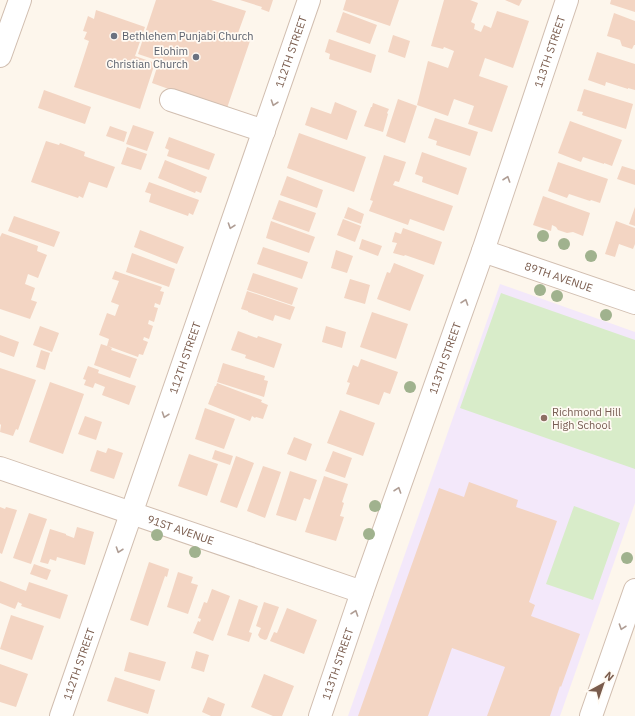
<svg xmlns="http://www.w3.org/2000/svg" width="635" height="716" viewBox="0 0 635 716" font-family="'IBM Plex Sans',sans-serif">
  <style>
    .education { fill: #f3e8fa }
    .green { fill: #d8ecc9 }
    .building { fill: #f3d5c3 }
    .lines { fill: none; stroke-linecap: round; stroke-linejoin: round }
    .minor-casing { stroke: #d1beb0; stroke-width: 24 }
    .minor { stroke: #fff; stroke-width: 22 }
    .tree { fill: #a0b28e }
    .oneway { stroke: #af9d94 }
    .worship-dot { fill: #6b7280; stroke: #fffaf3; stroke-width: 1.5 }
    .education-dot { fill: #8d6e63; stroke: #fffaf3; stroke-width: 1.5 }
    .labels { text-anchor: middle; stroke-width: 3.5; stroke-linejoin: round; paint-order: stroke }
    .worship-label { font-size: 11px; fill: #5b616d; stroke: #fffaf3; text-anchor: start }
    .street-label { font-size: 11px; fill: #7a5c4d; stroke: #fffaf3 }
    .education-label { font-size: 11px; fill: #785e54; stroke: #fffaf3; text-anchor: start }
  </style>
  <rect width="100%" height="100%" fill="#fdf6ec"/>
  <!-- education -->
  <path class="education" d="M 500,284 L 635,332 L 635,503 L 560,716 L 348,716 Z"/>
  <!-- green -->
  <path class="green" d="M 501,293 L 635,340 L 635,469 L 460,408 Z
    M 574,506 L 620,523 L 593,600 L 546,584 Z"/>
  <!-- building -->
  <path class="building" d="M 156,0 L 211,0 L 246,11 L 238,33 L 251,38 L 226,111 L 177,92 L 152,83 L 159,61 L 138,54 Z
    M 240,0 L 273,0 L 269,12 L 261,9 L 262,7 Z
    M 346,0 L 399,0 L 390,26 L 343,10 Z
    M 444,0 L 470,0 L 478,3 L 471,22 L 475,24 L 474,29 L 481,32 L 484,25 L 491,28 L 497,11 L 529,21 L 513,68 L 485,58 L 479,76 L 508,86 L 492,132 L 468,124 L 474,106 L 454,99 L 448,116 L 417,105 L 428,61 L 448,68 L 454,51 L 444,47 L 443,49 L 431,46 Z
    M 505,0 L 522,0 L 519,6 Z
    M 611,0 L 635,0 L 635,12 L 610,4 Z
    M 96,10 L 145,27 L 135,56 L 155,63 L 140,109 L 74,87 L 89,41 L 84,39 L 87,32 L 83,31 L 88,16 L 94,19 Z
    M 343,12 L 377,25 L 370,44 L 336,32 Z
    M 614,13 L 635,21 L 635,45 L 634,45 L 632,49 L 622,46 L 620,40 L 607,36 Z
    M 393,35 L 410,41 L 405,58 L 388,52 Z
    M 329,39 L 376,55 L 371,73 L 329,59 L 330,54 L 325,52 Z
    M 597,52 L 635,64 L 635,90 L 628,88 L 628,89 L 606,82 L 605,86 L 588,80 Z
    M 584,89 L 633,104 L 626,129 L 582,115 L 583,112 L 577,111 Z
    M 44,90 L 91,107 L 85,124 L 38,108 Z
    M 398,99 L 417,106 L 405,143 L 386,136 Z
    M 335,102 L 357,111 L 347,140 L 305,125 L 311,107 L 331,114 Z
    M 373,103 L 389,109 L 387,113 L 388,114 L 383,132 L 364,126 L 371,107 L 372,107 Z
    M 435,118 L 478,132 L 470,156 L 436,145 L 437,141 L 428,138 Z
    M 570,121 L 622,140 L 612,166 L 604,163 L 604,164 L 583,157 L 581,162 L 558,153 Z
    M 133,125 L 154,132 L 147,151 L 126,144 Z
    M 110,126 L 127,132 L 124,142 L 106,136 Z
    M 299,133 L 366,157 L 354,192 L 287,168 Z
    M 169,137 L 215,154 L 209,170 L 167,156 L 169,150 L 165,148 Z
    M 46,141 L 59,145 L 60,143 L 85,152 L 84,156 L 115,167 L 107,188 L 89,182 L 83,198 L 79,196 L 78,198 L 31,182 Z
    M 127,147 L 147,154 L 141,170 L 121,164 Z
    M 422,152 L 467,168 L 458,195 L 422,182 L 423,177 L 415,174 Z
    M 384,155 L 406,162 L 399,182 L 395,181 L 393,185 L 453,206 L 444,231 L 410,219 L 408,225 L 369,211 L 373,201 L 370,200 Z
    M 165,160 L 207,177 L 201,193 L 196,191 L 195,193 L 158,178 Z
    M 558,162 L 608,179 L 600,203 L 591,200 L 590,201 L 569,194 L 567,198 L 548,191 Z
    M 622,166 L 635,170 L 635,185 L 617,179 Z
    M 287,176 L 323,190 L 317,208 L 280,195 Z
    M 149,182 L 199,200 L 193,215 L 189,213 L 188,216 L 149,202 L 151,194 L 145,192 Z
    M 543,196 L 590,213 L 583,236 L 573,232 L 567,233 L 558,230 L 556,227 L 552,225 L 551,231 L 533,225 Z
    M 279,200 L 316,213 L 309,232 L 272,219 Z
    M 348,207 L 364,214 L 361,224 L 344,218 Z
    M 635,207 L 635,226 L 629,224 Z
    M 14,216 L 60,232 L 54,247 L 8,231 Z
    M 343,219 L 361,226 L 355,242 L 337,235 Z
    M 271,221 L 315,237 L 309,253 L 266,238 Z
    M 616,221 L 635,228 L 635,244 L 633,249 L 619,244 L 615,257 L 605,254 Z
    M 403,228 L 442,242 L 434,265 L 405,255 L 404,256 L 393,253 L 397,243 L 392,242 L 395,232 L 401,234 Z
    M 140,230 L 184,247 L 177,264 L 134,247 Z
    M 2,233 L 38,246 L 37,251 L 47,255 L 38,278 L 28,274 L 25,284 L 35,288 L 31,300 L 37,302 L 30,319 L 0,309 L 0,237 Z
    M 362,239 L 382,246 L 378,256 L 359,249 Z
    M 263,247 L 308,262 L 302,279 L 257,264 Z
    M 336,250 L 353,256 L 347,273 L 331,268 Z
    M 132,253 L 175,269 L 169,287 L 126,272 Z
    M 394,263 L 424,275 L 410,311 L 377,299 L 387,272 L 390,273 Z
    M 115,271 L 162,287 L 160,291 L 164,292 L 160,305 L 155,303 L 154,307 L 158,308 L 154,322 L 149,320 L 148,324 L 153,326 L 149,339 L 144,337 L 143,340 L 148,342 L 143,355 L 139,354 L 138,357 L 108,346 L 112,348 L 111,350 L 137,359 L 130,378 L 94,365 L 101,344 L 107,346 L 109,339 L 99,335 L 107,313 L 115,316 L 119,305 L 111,302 L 119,281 L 112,279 Z
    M 253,273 L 298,288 L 292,305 L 247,290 Z
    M 350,279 L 370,285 L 365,304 L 344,298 Z
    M 247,291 L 295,307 L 290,320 L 275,315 L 273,321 L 248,312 L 248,311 L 241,309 Z
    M 372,312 L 408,324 L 396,359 L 360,347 Z
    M 40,326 L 59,333 L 52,352 L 33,345 Z
    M 326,326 L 346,332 L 342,348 L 322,342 Z
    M 238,331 L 257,338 L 258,336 L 282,344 L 274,368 L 245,358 L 246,355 L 231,350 Z
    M 0,335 L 19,342 L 14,357 L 0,352 Z
    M 41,350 L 50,353 L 45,370 L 36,367 Z
    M 361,359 L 398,372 L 390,394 L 384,392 L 379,405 L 346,394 L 350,383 L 347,382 L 353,365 L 358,367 Z
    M 223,363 L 265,376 L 264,380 L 268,381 L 264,397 L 217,382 Z
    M 88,366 L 99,370 L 98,373 L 136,386 L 129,405 L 102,395 L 105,387 L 95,383 L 93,388 L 84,385 L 86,380 L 83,379 Z
    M 0,368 L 36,380 L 18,430 L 16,429 L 13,436 L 0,432 L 1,425 L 0,424 Z
    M 50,382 L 84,394 L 63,454 L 29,442 Z
    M 217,383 L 262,400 L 261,402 L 268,405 L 263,419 L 256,417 L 255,418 L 252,416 L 250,421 L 208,404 L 215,386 L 216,386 Z
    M 205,408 L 235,419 L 224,449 L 195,439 Z
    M 340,410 L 375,423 L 363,456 L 327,443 Z
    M 85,416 L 102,422 L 96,440 L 78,434 Z
    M 294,437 L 312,444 L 306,461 L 287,454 Z
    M 108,448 L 123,453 L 114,479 L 90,471 L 97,450 L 106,453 Z
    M 215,450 L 233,456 L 230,465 L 212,459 Z
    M 333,451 L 352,458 L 345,478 L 325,471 Z
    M 189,454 L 218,464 L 207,496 L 178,486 Z
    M 236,456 L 254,463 L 237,508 L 220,502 Z
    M 263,466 L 281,472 L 265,518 L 247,511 Z
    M 290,471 L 317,480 L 310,500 L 304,498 L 296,521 L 276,515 Z
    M 324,476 L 348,484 L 342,502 L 344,503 L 340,516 L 344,517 L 336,541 L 305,532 Z
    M 469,482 L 518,500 L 516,507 L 557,521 L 529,602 L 535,605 L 531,616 L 580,634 L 561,687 L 560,686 L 550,716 L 487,716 L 505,667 L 452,648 L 428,716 L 358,716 L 439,488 L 464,497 Z
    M 0,507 L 5,509 L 6,507 L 17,510 L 2,554 L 0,553 Z
    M 29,513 L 47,519 L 31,564 L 13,558 Z
    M 77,527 L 94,532 L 85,565 L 57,557 L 56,561 L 50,559 L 48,564 L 40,562 L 50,529 L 66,534 L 66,535 L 74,538 Z
    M 149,562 L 169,569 L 167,577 L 165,576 L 148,626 L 130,620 Z
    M 34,564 L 51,570 L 47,580 L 30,574 Z
    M 178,572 L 193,577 L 191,583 L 198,585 L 188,614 L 167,607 Z
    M 0,581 L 26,591 L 29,582 L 68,595 L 60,619 L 21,606 L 22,604 L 18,602 L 20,597 L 15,609 L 0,603 Z
    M 212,589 L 230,596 L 213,641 L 193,633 L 198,621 L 200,622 L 201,619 L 198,618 L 204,602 L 207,603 Z
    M 239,599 L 258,606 L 249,632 L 252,633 L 249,642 L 227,635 Z
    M 264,602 L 279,607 L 267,639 L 265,640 L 260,638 L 258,635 L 261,628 L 256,626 Z
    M 287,608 L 317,620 L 304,654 L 270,641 L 274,632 L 277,633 Z
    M 11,615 L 44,626 L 32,660 L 0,649 Z
    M 196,651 L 209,655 L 204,672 L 191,668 Z
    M 129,652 L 166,662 L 160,681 L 124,671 Z
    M 0,664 L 28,674 L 16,707 L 0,702 Z
    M 264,674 L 294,686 L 282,716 L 273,716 L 251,707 Z
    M 115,677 L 155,690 L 148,714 L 107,701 Z
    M 208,697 L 225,704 L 221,716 L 211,716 L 202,712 Z"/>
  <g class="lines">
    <defs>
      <g id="minor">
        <path d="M 0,56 L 20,0"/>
        <path d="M 171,100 L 264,131"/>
        <path id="s1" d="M 483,251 L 635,303"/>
        <path id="s2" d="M 0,468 L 362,592"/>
        <path id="s3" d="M 61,716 L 309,0"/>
        <path id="s4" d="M 320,716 L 362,592 L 483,251 L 567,0"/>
        <path d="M 591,716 L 635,590"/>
      </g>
    </defs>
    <!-- minor casing -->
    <use href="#minor" class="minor-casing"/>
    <!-- minor -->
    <use href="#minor" class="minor"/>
  </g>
  <!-- trees -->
  <g class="tree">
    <circle cx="543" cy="236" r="6"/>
    <circle cx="564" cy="244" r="6"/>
    <circle cx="591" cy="256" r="6"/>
    <circle cx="540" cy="290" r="6"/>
    <circle cx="557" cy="296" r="6"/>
    <circle cx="606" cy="315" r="6"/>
    <circle cx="410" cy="387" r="6"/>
    <circle cx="375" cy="506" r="6"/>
    <circle cx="369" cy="534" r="6"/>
    <circle cx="157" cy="535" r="6"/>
    <circle cx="195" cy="552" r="6"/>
    <circle cx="627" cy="558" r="6"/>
  </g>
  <!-- one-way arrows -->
  <defs><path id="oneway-chevron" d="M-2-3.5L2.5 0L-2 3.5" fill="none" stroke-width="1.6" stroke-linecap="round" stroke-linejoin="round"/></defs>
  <g class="oneway">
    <use href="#oneway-chevron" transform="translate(274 103) rotate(109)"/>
    <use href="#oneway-chevron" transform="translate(507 179) rotate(-71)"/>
    <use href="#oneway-chevron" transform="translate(231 226) rotate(109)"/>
    <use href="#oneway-chevron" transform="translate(465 302) rotate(-71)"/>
    <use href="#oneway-chevron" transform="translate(165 415) rotate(109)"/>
    <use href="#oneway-chevron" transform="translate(398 490) rotate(-71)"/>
    <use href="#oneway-chevron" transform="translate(119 550) rotate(109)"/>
    <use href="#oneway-chevron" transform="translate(355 613) rotate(-71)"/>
    <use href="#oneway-chevron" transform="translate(622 627) rotate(109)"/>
  </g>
  <!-- markers -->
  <g class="worship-dot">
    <circle cx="114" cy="36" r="4"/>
    <circle cx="196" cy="57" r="4"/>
  </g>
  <circle class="education-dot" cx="544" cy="418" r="4"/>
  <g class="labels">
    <!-- worship labels -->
    <g class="worship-label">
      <text x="122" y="40">Bethlehem Punjabi Church</text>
      <text x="188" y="55" text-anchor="end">Elohim<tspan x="188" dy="13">Christian Church</tspan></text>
    </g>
    <!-- street labels -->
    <g class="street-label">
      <text dy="4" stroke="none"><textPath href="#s3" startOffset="703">112TH STREET</textPath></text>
      <text dy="4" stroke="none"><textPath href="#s4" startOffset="703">113TH STREET</textPath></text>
      <text dy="4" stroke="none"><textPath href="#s1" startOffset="80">89TH AVENUE</textPath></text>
      <text dy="4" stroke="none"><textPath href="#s3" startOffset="379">112TH STREET</textPath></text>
      <text dy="4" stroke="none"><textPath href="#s4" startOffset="379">113TH STREET</textPath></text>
      <text dy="4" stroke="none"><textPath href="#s2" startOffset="191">91ST AVENUE</textPath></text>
      <text dy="4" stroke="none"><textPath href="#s3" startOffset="55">112TH STREET</textPath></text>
      <text dy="4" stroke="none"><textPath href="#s4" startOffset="55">113TH STREET</textPath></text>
    </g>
    <!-- education labels -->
    <g class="education-label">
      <text x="552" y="416">Richmond Hill<tspan x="552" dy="13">High School</tspan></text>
    </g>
  </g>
  <!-- north arrow -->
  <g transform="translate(603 684) rotate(40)" stroke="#fffaf3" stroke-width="3" paint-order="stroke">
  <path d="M0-3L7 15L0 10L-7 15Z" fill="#7a5c4d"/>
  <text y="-6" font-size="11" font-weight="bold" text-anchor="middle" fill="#7a5c4d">N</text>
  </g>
</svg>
